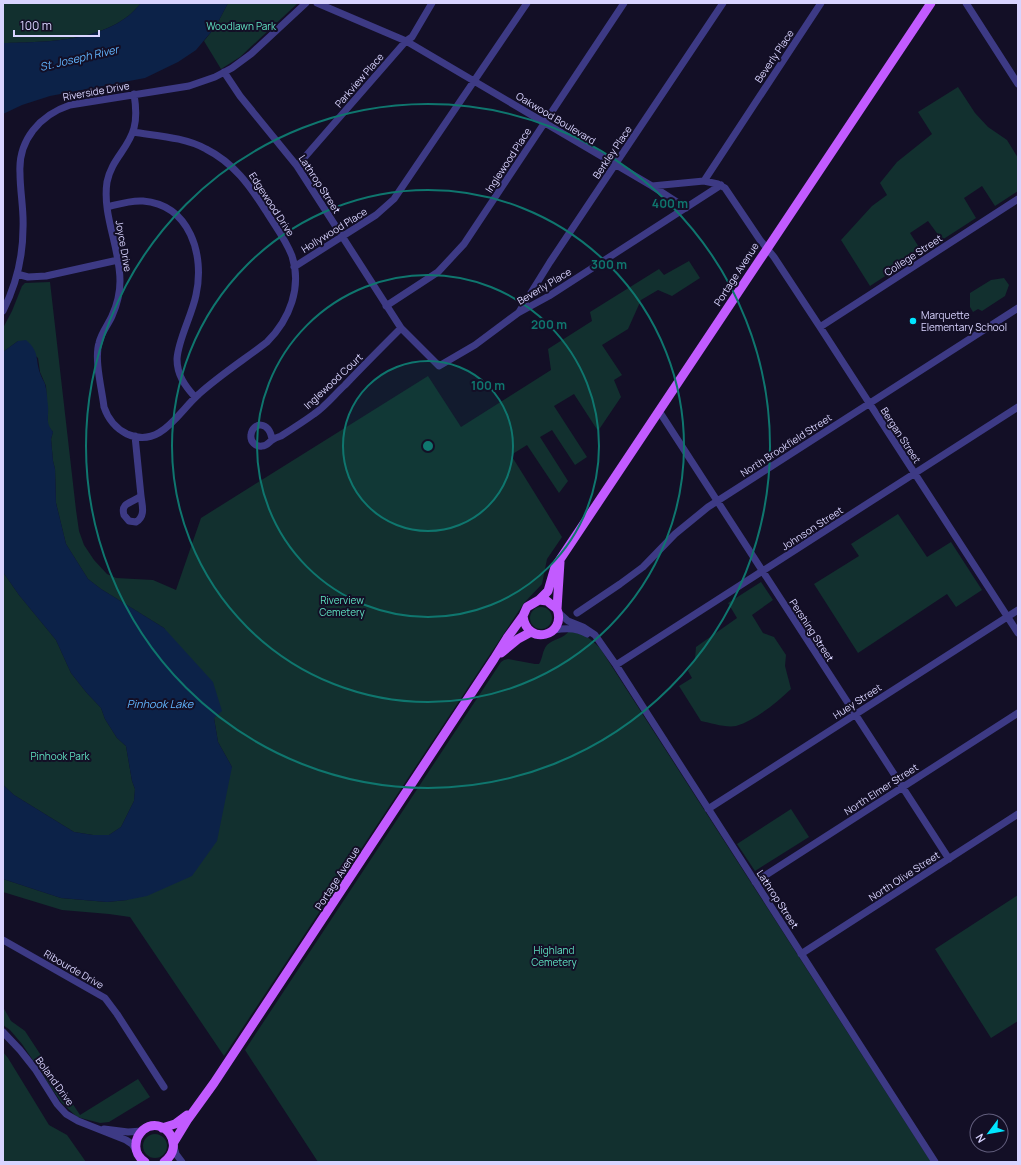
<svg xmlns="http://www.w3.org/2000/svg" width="1021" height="1165" viewBox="0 0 1021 1165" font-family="Manrope,sans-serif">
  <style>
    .green { fill: #12302f }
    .water { fill: #0c2248 }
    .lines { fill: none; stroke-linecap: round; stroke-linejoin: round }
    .minor { stroke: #3d3a85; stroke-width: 7 }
    .major { stroke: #c25bff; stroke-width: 9 }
    .ring { fill: none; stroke: #0f766e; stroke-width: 2 }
    .poi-dot { fill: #00e5ff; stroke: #130f26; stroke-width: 1.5 }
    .labels { text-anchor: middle; stroke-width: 4; stroke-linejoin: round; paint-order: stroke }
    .park-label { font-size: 10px; fill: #5fe0c0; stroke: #130f26 }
    .street-label { font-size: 10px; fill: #d9d4ff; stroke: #130f26 }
    .poi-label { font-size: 10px; fill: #d9d4ff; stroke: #130f26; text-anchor: start }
    .water-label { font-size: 11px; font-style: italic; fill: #62b6ff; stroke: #130f26 }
    .centre { fill: #0f766e; stroke: #130f26; stroke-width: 2 }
    .ring-label { font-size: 12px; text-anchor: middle; font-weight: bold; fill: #0f766e; stroke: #130f26; stroke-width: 4; stroke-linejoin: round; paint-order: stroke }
  </style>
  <rect width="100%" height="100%" fill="#130f26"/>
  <!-- green -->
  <path class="green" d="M 3,3 L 141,3 C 111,42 47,42 3,43 Z
    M 228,3 L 298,3 L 240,57 L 221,69 L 204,41 L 216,26 Z
    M 958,87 L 975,113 L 988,127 L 1007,140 L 1018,158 L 1018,191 L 995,206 L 982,186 L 964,198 L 976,218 L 942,240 L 928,221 L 910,233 L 922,252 L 870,286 L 841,240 L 872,206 L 887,195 L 880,183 L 897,162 L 932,134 L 918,112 Z
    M 689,261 L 700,278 L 672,296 L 658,290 L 641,300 L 628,329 L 602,345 L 622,375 L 614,380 L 621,397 L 598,431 L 574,394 L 554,406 L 587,457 L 575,465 L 552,430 L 540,437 L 568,481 L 559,493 L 527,445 L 511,455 L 562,537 L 547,559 L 542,584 L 524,603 L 224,1056 L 130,917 L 109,914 L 62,910 L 3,892 L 3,879 L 61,898 L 107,902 L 127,900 L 232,767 L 218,742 L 214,718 L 164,628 L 101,589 L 88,579 L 66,544 L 56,503 L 55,469 L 53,461 L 51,439 L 53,432 L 48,426 L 46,386 L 40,372 L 38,358 L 18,341 L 3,352 L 3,328 L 12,311 L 22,286 L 25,283 L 50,282 L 76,510 L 79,531 L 84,545 L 94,560 L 107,574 L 116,578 L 153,580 L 176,590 L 201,518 L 428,376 L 461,427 L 551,370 L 548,349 L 592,321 L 590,312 L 659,269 L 664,275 Z
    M 1004,278 L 1009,285 L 1005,296 L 982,311 L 978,309 L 973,312 L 970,307 L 970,293 L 991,280 Z
    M 898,514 L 927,557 L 951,542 L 982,590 L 956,607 L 947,594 L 858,653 L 814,584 L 859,556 L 851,544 Z
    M 3,572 L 19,595 L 56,640 L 71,673 L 86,692 L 101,708 L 105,719 L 117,738 L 126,746 L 132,781 L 135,789 L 134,801 L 121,827 L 109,835 L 93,835 L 74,832 L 14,795 L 3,785 Z
    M 761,582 L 773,600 L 752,615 L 763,633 L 774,637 L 786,655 L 785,666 L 791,689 C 776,703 756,720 736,726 C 726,728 711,723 701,721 L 679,686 L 692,678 L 688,671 L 695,659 L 696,647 L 737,618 L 728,603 Z
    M530 618a11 11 0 1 1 22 0a11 11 0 1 1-22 0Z
    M 569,631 C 584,634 589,637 600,648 L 931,1162 L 318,1162 L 245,1050 L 501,662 L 504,660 L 508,659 L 535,664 L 539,664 C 543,658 542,651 547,645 C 553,639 565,638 569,631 Z
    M 791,809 L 809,837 L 755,871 L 737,844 Z
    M 1018,895 L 1018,1021 L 991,1038 L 935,949 Z
    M 3,1007 L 11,1021 L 25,1031 L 80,1115 L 138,1079 L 150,1097 L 109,1122 L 100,1123 L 77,1117 L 61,1102 L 22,1044 L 10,1030 L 3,1025 Z
    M 3,1052 L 8,1058 L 49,1125 L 67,1135 L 86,1162 L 3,1162 Z
    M143 1146a12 12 0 1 1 24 0a12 12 0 1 1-24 0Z"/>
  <!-- water -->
  <path class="water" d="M 141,3 L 228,3 L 216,26 L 196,50 L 178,62 L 145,78 L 50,96 L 22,105 L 3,114 L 3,43 C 48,42 111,42 141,3 Z
    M 26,340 C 40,352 35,359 40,373 C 41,377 44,381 45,384 C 47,391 47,399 48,406 C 49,417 45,422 53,432 L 51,439 L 53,461 L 55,469 L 56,503 L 66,544 L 88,579 L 101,589 L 164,628 L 213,682 L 222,711 L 214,718 L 218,742 L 232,767 L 217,841 L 192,876 L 147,896 L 127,900 L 107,902 L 61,898 L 3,879 L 3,785 L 14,795 L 74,832 L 93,835 L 109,835 L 121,827 L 134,801 L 135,789 L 132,781 L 126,746 L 117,738 L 105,719 L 101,708 L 86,692 L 71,673 L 56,640 L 19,595 L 3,572 L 3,352 L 18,341 Z"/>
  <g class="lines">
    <!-- minor -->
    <path class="minor" d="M 317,3 L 406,41 L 652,186 L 704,181 L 718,184 L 725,188 L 760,240 L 774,257 L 820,327 L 1018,633
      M 966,3 L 1018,84
      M 224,72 L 240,96 L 297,166 L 401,328 L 439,366 L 475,345 L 518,313 L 549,296 L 721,185
      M 133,132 C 157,136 184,137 206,149 C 234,163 250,186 266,211 C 275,226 286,240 292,256 C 302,287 290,319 267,342 C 245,359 220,375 199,394 C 178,412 161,449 127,434 C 115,428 108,419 104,407 C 102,390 94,359 99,343 C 101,333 108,325 112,316 C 117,305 120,293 120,281 C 120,247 102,215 107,182 C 111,160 129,148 134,128 C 137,117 136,106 134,94
      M 297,166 L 406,41 L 412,37 L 432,3
      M 704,181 L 821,3
      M 652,186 L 686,208
      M 107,207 C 119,204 131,200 143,201 C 190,205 205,255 196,295 C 192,315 178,340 177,359 C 177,375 185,386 195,397
      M 294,267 L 376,215 L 394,199 L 527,3
      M 17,274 L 28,277 L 46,276 L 118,260
      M 386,306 L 438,272 L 464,244 L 624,3
      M 3,311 C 16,285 23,256 23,228 C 24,210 20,192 20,173 C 18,140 40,115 70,105 L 189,86 L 215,77 L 232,68 L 251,54 L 306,3
      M 519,312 L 550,262 L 723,3
      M 820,327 L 1018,199
      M 659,411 L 949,859
      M 135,436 L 141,496
      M 272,440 C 270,420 252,422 251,435 C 250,442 256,447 262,446 C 267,446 269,442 272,440 C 275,438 278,437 281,436 C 292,429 303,422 314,414 C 326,406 335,394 345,385 C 363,366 382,347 401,328
      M 141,496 C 142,505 146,516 136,522 L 129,521 L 124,515 C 120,502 133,503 141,496 Z
      M 558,612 L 568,621 L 583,627 L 595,635 L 616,665 L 935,1162
      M 577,613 L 620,584 L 643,567 L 675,534 L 708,507 L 1018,308
      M 554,630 C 565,628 577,627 587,634
      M 616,665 L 1018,407
      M 708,809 L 1018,610
      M 755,882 L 1018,713
      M 3,940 L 105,998 L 117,1014 L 164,1087
      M 801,954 L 1018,814
      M 3,1032 L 20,1050 L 35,1069 L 57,1104 L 66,1114 L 78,1121 L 126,1140 L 132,1144 L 136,1150
      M 104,1129 L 128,1132 L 142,1131
      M 174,1147 L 176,1154 L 182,1162"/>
    <!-- major -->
    <path class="major" d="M 539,600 L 548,591 L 555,567 L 931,3
      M 557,609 L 560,562
      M 501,653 L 518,639 L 531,632
      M 162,1128 L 175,1124 L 187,1115
      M 174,1142 L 188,1119 L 214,1083 L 494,659 L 507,638 L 523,616 L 527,607 L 539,600 L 547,601 L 557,609 C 567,636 527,647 523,616
      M 145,1162 C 139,1158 135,1151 136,1144 C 136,1138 139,1134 143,1130 C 163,1114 187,1145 164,1162"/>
  </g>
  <!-- distance rings -->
  <circle cx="428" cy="446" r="85" fill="#0f766e" fill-opacity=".12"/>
  <g class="ring">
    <circle cx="428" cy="446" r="85"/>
    <circle cx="428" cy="446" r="171"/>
    <circle cx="428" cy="446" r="256"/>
    <circle cx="428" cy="446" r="342"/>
  </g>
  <!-- markers -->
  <circle class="poi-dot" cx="913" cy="321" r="4"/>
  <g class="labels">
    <!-- park labels -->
    <g class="park-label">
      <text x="241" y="30">Woodlawn Park</text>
      <text x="342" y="604">Riverview<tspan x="342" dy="12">Cemetery</tspan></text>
      <text x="60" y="760">Pinhook Park</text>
      <text x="554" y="954">Highland<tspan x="554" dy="12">Cemetery</tspan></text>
    </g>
    <!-- street labels -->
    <g class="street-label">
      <text transform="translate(774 56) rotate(-56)" y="4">Beverly Place</text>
      <text transform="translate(359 80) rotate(-49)" y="4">Parkview Place</text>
      <text transform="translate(96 91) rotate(-10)" y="4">Riverside Drive</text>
      <text transform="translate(556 118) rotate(31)" y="4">Oakwood Boulevard</text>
      <text transform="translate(612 152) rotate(-56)" y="4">Berkley Place</text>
      <text transform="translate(508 160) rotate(-57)" y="4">Inglewood Place</text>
      <text transform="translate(320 184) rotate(57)" y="4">Lathrop Street</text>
      <text transform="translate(272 204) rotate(57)" y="4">Edgewood Drive</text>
      <text transform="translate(334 230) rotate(-32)" y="4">Hollywood Place</text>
      <text transform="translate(124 246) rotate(80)" y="4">Joyce Drive</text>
      <text transform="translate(913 255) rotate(-33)" y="4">College Street</text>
      <text transform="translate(736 274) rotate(-57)" y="4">Portage Avenue</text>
      <text transform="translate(544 286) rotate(-31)" y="4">Beverly Place</text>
      <text transform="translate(333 381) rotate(-43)" y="4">Inglewood Court</text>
      <text transform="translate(901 435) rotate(57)" y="4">Bergan Street</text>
      <text transform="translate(786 445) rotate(-33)" y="4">North Brookfield Street</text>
      <text transform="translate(812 528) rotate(-33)" y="4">Johnson Street</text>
      <text transform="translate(812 630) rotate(57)" y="4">Pershing Street</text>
      <text transform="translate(857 701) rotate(-33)" y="4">Huey Street</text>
      <text transform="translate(881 789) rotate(-33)" y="4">North Elmer Street</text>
      <text transform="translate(904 876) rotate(-33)" y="4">North Olive Street</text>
      <text transform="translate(337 878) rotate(-57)" y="4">Portage Avenue</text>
      <text transform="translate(778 899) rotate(57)" y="4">Lathrop Street</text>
      <text transform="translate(74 969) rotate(30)" y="4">Ribourde Drive</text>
      <text transform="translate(55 1081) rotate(54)" y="4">Boland Drive</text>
    </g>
    <!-- poi labels -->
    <g class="poi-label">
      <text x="921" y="319">Marquette<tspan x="921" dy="12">Elementary School</tspan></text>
    </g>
    <!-- water labels -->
    <g class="water-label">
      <text transform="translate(79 58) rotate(-13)" y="4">St. Joseph River</text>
      <text x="160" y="708">Pinhook Lake</text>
    </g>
  </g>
  <circle cx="428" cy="446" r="6" class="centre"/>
  <g class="ring-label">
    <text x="670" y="208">400 m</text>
    <text x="609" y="269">300 m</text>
    <text x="549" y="329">200 m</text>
    <text x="488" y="390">100 m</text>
  </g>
  <!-- border -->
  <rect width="1021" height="1165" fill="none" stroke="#d9d4ff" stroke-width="8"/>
  <!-- north arrow -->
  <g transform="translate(989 1133) rotate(238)"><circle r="19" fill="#130f26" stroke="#625e7d"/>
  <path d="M0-3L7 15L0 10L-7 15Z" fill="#00e5ff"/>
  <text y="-6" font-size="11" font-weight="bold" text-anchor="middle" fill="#d9d4ff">N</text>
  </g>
  <!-- scale -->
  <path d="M14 30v6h85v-6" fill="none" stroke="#d9d4ff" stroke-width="2"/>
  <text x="20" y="30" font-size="12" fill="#d9d4ff" stroke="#130f26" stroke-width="3" paint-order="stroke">100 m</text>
</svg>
